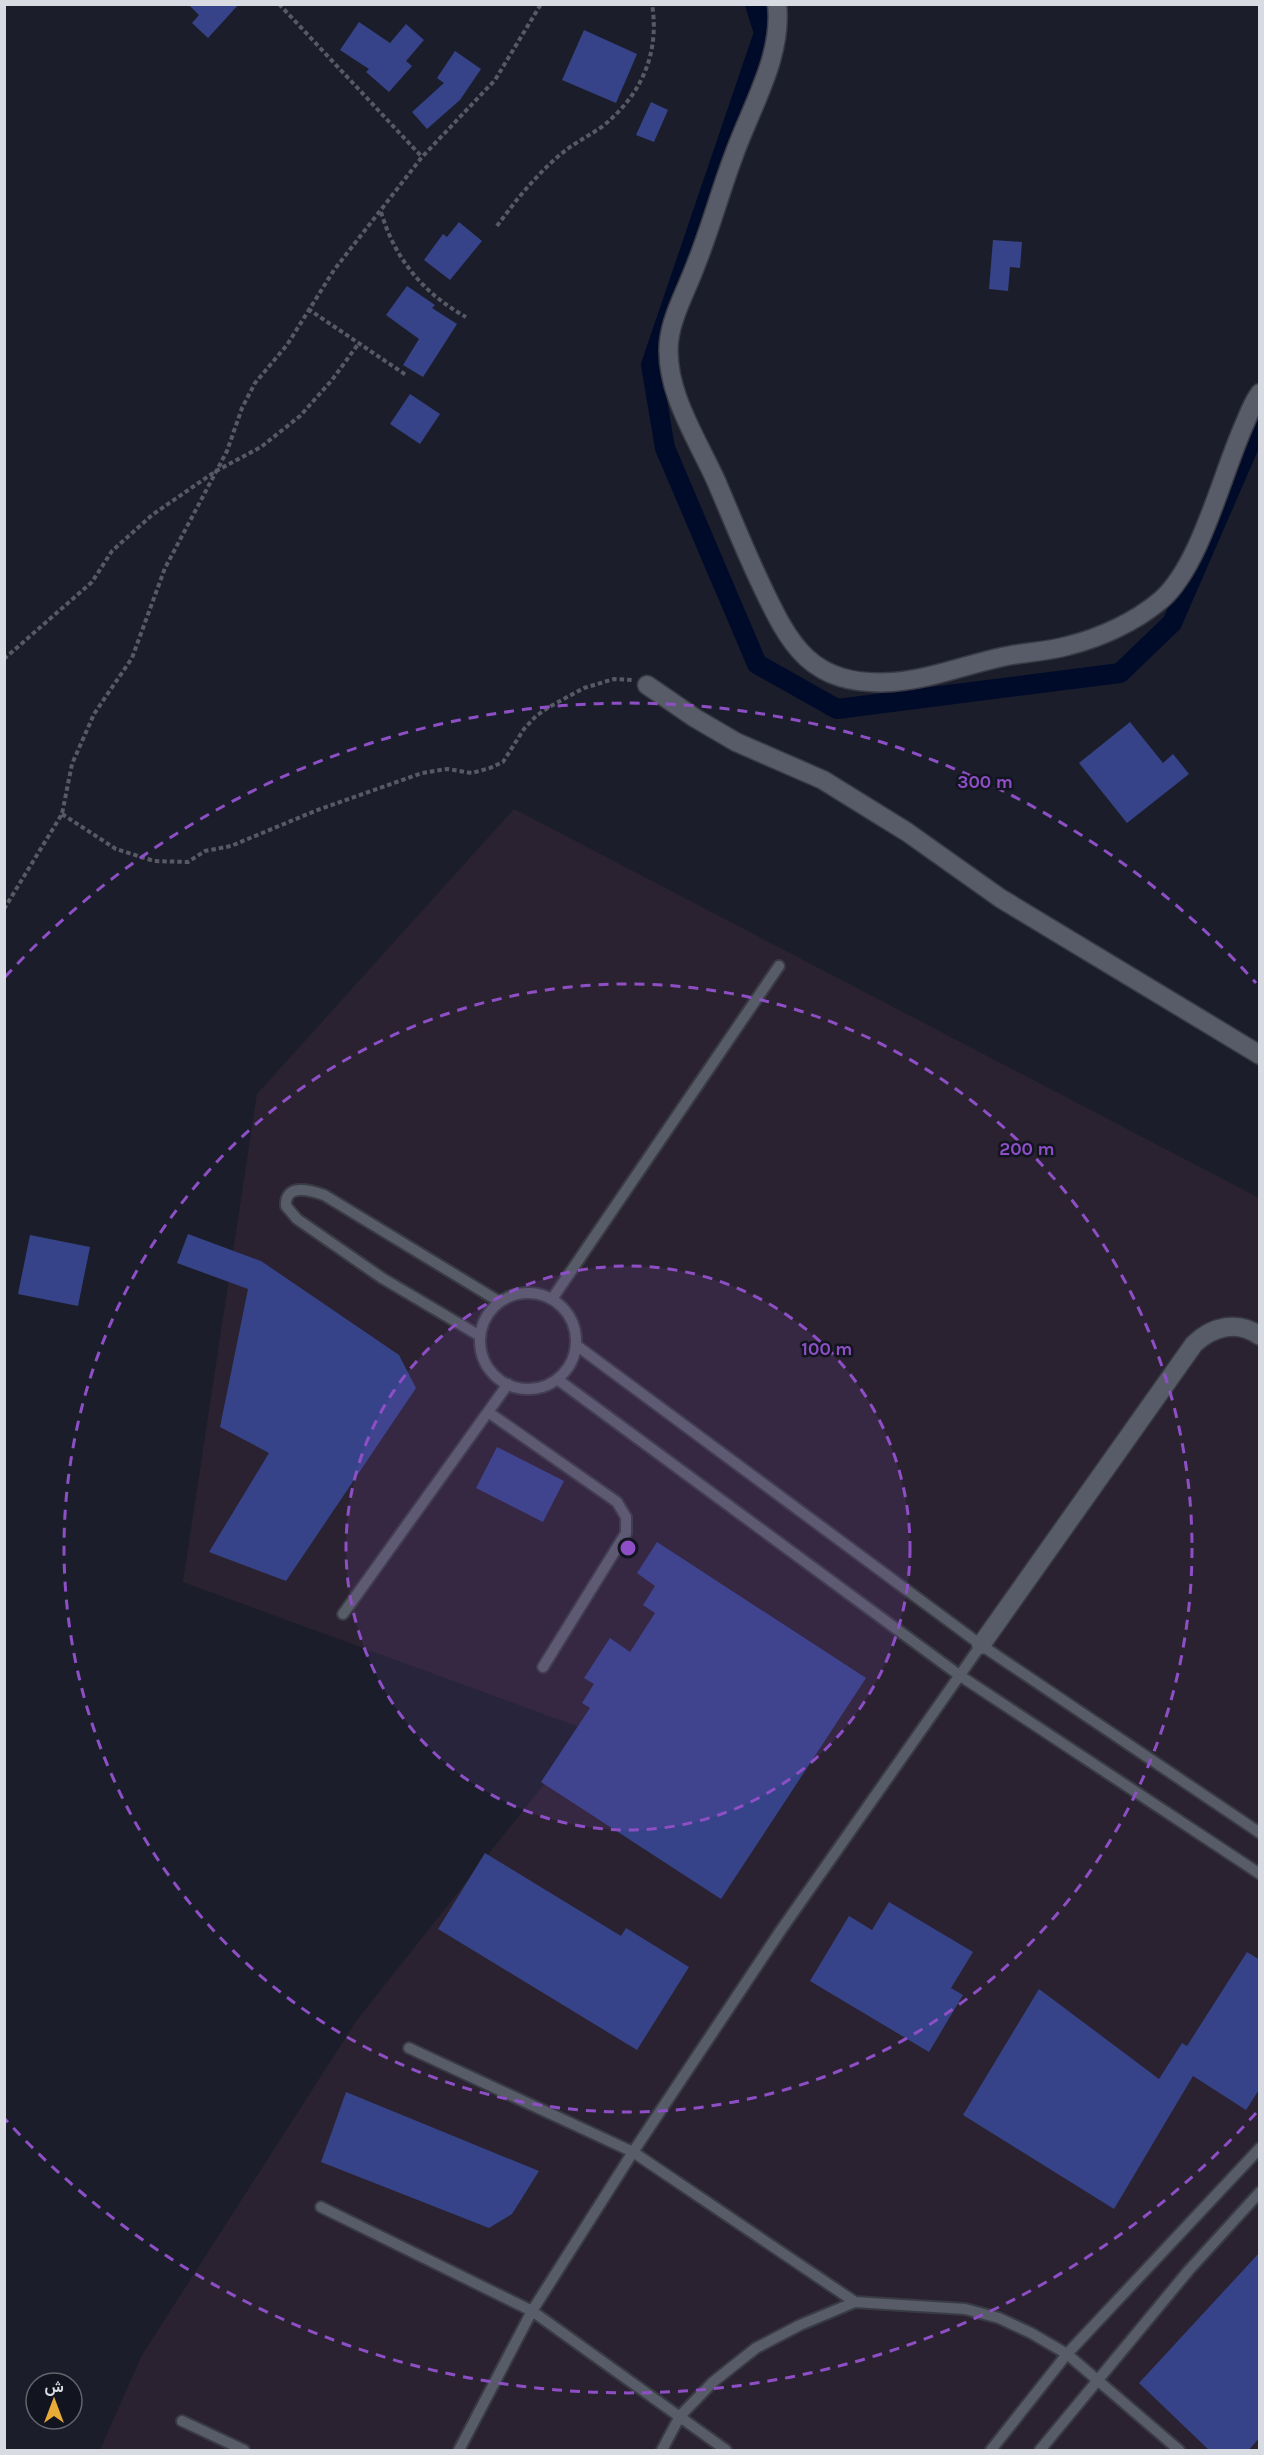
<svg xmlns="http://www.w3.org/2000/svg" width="1264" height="2455" viewBox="0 0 1264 2455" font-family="Karla,Vazirmatn,sans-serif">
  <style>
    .industrial { fill: #2b2231 }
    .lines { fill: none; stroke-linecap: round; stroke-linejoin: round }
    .canal { stroke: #000b2a; stroke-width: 20 }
    .building { fill: #364388 }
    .lane-casing { stroke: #393b44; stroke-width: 14 }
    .street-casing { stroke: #393b44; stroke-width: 21 }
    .path { stroke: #575a64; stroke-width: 4; stroke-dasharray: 4.5 3; stroke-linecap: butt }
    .lane { stroke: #585c69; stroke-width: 10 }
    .street { stroke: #585c69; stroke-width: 18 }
    .ring { fill: none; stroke: #8e4fc6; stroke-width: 3; stroke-dasharray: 10 8 }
    .centre { fill: #8e4fc6; stroke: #121520; stroke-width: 3 }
    .ring-label { font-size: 18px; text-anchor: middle; font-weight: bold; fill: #8e4fc6; stroke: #121520; stroke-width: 5; stroke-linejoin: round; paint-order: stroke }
  </style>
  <rect width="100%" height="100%" fill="#1b1e2a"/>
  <!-- industrial -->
  <path class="industrial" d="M 514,809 L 1259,1198 L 1259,2450 L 100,2450 L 142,2355 L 357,2020 L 587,1730 L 183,1582 L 257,1094 Z"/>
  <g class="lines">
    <!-- canal -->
    <path class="canal" d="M 755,4 L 764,33 L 651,365 L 665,448 L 757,664 L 837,709 L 1120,673 L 1172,623 L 1260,421"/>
  </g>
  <!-- building -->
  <path class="building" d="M 188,4 L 239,4 L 208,38 L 192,23 L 199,15 Z
    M 359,22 L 390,43 L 406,24 L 424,40 L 406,61 L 412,66 L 389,92 L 366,72 L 369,69 L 340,50 Z
    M 584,30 L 637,54 L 616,103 L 562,80 Z
    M 455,51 L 481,69 L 460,100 L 427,129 L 412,112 L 444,83 L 437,78 Z
    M 651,102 L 668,110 L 654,142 L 636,135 Z
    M 459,222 L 482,241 L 450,280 L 424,260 L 443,234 L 447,237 Z
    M 993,240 L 1022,242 L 1020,268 L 1010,267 L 1008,291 L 989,289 Z
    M 407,286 L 435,305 L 432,308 L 457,324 L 423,377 L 403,365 L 419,339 L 386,315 Z
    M 410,394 L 440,414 L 420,444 L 390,424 Z
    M 1130,722 L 1163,763 L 1173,754 L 1189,774 L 1127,823 L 1079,763 Z
    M 188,1234 L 261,1261 L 399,1355 L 416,1388 L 286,1581 L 209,1552 L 269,1453 L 220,1427 L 248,1289 L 177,1263 Z
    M 30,1235 L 90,1247 L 78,1306 L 18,1294 Z
    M 497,1447 L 564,1481 L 543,1522 L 476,1488 Z
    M 657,1542 L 866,1678 L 721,1899 L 541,1782 L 590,1708 L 582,1703 L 594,1684 L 584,1678 L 610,1638 L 630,1652 L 655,1613 L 643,1605 L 655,1586 L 637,1573 Z
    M 485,1853 L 621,1936 L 626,1928 L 689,1967 L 637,2050 L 438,1929 Z
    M 889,1902 L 973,1952 L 951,1988 L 963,1995 L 929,2052 L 810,1981 L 849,1916 L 872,1930 Z
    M 1247,1952 L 1260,1960 L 1260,2088 L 1246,2110 L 1193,2076 L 1114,2209 L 963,2115 L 1039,1989 L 1159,2079 L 1182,2043 L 1187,2046 Z
    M 346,2092 L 539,2171 L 512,2214 L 489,2228 L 321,2162 Z
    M 1260,2252 L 1260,2437 L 1248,2451 L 1210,2451 L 1139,2383 Z"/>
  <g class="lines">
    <defs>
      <path id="lane" d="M480 1341a48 48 0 1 1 96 0a48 48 0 1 1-96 0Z
        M 552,1299 L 779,966
        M 480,1336 L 382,1278 L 297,1219 L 286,1206 C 285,1183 310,1190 324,1195 L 500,1302
        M 576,1345 L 981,1645 L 1260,1833
        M 557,1379 L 959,1675 L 1260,1874
        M 488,1412 L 617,1502 L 626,1517 L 626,1533 L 543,1667
        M 343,1614 L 508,1384
        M 409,2048 L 633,2152 L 855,2302
        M 321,2207 L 532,2311 L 726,2450
        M 182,2421 L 244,2450
        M 459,2450 L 532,2311 L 633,2152 L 781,1930 L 981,1645
        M 662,2450 L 680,2416 L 713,2382 L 756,2348 L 800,2325 L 855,2302 L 965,2309 L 999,2318 L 1031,2333 L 1067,2354 L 1179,2450
        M 991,2450 L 1067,2354 L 1260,2148
        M 1040,2450 L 1189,2270 L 1260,2192"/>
      <path id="street" d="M 777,4 C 783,56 751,107 734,155 C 720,192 710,230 695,267 C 686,291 672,316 669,341 C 664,391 698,440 717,483 C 731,516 744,548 759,580 C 790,646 810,687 893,682 C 931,679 965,665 1002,657 C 1023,652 1046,652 1067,646 C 1100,638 1135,622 1161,600 C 1201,565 1222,473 1245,423 C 1249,413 1253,402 1260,393
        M 647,685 L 695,718 L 736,742 L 823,780 L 907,832 L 1000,898 L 1260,1055
        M 981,1645 L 1194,1344 C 1213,1326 1238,1320 1260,1336"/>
    </defs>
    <!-- lane casing -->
    <use href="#lane" class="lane-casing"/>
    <!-- street casing -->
    <use href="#street" class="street-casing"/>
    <!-- path -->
    <path class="path" d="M 279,4 L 422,157
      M 381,212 C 395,259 423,293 466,317
      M 497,226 C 516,200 536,175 561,154 C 574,143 589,136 603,126 C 641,95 660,54 652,4
      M 308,309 L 406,375
      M 4,659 L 92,582 L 112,551 L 152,515 L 216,471 L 261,447 L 300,416 L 332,380 L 359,343
      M 62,814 L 116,849 L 154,861 L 188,862 L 205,851 L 231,846 L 315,811 L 422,773 L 447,769 L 472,773 L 490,768 L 503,762 L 524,729 L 536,716 L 549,707 L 584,688 L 614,679 L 632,680
      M 4,909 L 62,814 L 72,764 L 94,714 L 132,658 L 165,568 L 227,451 L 242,408 L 255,383 L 287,345 L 334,270 L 422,157 L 495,80 L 541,4"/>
    <!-- lane -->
    <use href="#lane" class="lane"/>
    <!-- street -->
    <use href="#street" class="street"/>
  </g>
  <!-- distance rings -->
  <circle cx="628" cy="1548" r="282" fill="#8e4fc6" fill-opacity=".12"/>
  <g class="ring">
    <circle cx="628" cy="1548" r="282"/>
    <circle cx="628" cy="1548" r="564"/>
    <path d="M1256 2113A845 845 0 0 1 5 2119M5 977A845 845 0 0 1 1256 983"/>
  </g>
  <circle cx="628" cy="1548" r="9" class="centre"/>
  <g class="ring-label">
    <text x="985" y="788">300 m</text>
    <text x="1027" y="1155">200 m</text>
    <text x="827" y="1355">100 m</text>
  </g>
  <!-- border -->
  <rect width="1264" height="2455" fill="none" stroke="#d9dbe3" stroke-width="12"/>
  <!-- north arrow -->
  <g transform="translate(54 2401)"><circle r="28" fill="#121520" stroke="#62646e" stroke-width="1.5"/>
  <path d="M0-4.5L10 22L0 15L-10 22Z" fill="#e9ab38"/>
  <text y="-9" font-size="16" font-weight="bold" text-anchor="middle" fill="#d9dbe3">ش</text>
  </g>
</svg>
